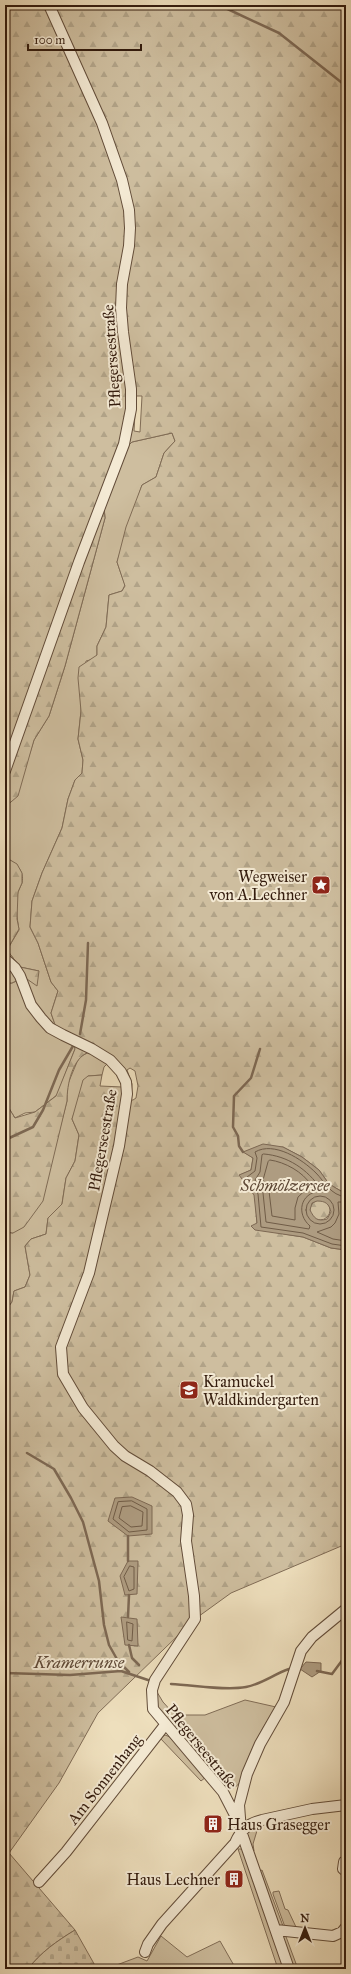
<svg xmlns="http://www.w3.org/2000/svg" width="351" height="1974" viewBox="0 0 351 1974" font-family="'IM FELL Great Primer',serif">
  <style>
    .grass { fill: #cebe9f; stroke: #806c56 }
    .forest { fill: url(#forest-firs); stroke: #806c56; fill-rule: evenodd }
    .cemetery { fill: url(#cemetery-stones); stroke: #806c56 }
    .water { fill: #ae9c81; stroke: #7d6853; fill-rule: evenodd }
    .lines { fill: none; stroke-linecap: round; stroke-linejoin: round }
    .shore { stroke: #705c47; stroke-width: 1 }
    .stream { stroke: #7d6853; stroke-width: 2.5 }
    .minor-casing { stroke: #624c39; stroke-width: 12 }
    .minor { stroke: #f4ead4; stroke-width: 10 }
    .labels { text-anchor: middle; stroke-width: 4; stroke-linejoin: round; paint-order: stroke }
    .street-label { font-size: 16px; fill: #331b0d; stroke: #f4ead4 }
    .poi-label { font-size: 16px; fill: #331b0d; stroke: #f4ead4; text-anchor: end }
    .water-label { font-size: 17px; font-style: italic; fill: #5e4836; stroke: #f4ead4 }
  </style>
  <defs>
    <pattern id="forest-firs" width="22" height="20" patternUnits="userSpaceOnUse"><rect width="22" height="20" fill="#cebe9f"/><path d="M5 1l3.5 6h-7zM16 11l3.5 6h-7z" fill="#b1a388"/></pattern>
    <pattern id="cemetery-stones" width="16" height="16" patternUnits="userSpaceOnUse"><rect width="16" height="16" fill="#cebe9f"/><path d="M2 7V4a2 2 0 0 1 4 0v3zM10 15v-3a2 2 0 0 1 4 0v3z" fill="#b1a388"/></pattern>
  </defs>
  <rect width="100%" height="100%" fill="#eedfbd"/>
  <filter id="stains"><feTurbulence type="fractalNoise" baseFrequency=".005" numOctaves="4"/><feColorMatrix values="0 0 0 0 .2 0 0 0 0 .09 0 0 0 0 .02 0 0 0 .5 -.17"/></filter>
  <radialGradient id="worn" r=".72"><stop offset=".6" stop-color="#630" stop-opacity="0"/><stop offset="1" stop-color="#630" stop-opacity=".3"/></radialGradient>
  <!-- grass -->
  <path class="grass" d="M 172,433 L 175,441 L 164,453 L 156,477 L 142,485 L 117,562 L 125,585 L 122,591 L 109,595 L 106,627 L 97,646 L 97,655 L 94,659 L 86,661 L 81,695 L 81,711 L 78,739 L 83,760 L 82,773 L 75,780 L 68,799 L 62,828 L 42,873 L 32,901 L 30,927 L 38,943 L 51,982 L 58,991 L 51,1013 L 59,1036 L 75,1045 L 75,1049 L 57,1095 L 35,1112 L 25,1113 L 15,1118 L 5,1102 L 5,983 L 12,983 L 39,971 L 20,967 L 7,950 L 19,930 C 17,918 15,903 18,892 C 19,889 21,886 22,883 C 25,870 15,863 5,857 L 5,807 L 28,759 L 34,740 L 49,716 L 65,666 L 105,518 L 104,507 L 129,445 L 132,442 Z
    M 89,1052 L 107,1064 L 104,1067 L 102,1075 L 88,1076 L 72,1119 L 79,1135 L 75,1161 L 66,1178 L 62,1204 L 48,1218 L 46,1234 L 31,1239 L 25,1246 L 30,1275 L 25,1287 L 14,1291 L 12,1302 L 6,1310 L 10,1320 L 5,1326 L 5,1232 L 13,1233 L 55,1147 L 67,1101 L 67,1086 L 77,1062 L 80,1057 Z
    M 157,1692 L 163,1702 L 173,1713 L 183,1715 L 205,1715 L 245,1700 L 276,1707 C 265,1724 254,1742 247,1762 C 243,1772 243,1784 233,1788 L 224,1785 L 160,1714 C 156,1708 153,1699 157,1692 Z
    M 165,1735 L 170,1737 L 206,1777 L 201,1781 L 160,1738 Z
    M 259,1824 L 253,1844 L 254,1851 L 252,1851 L 247,1833 Z
    M 238,1849 L 243,1849 L 285,1969 L 278,1969 Z
    M 262,1870 L 283,1926 L 276,1925 L 257,1872 Z
    M 279,1891 L 285,1909 L 288,1910 L 296,1927 L 285,1927 L 273,1894 L 273,1892 Z
    M 280,1934 L 285,1934 L 298,1969 L 292,1969 Z
    M 161,1936 L 187,1957 L 220,1941 L 236,1969 L 106,1969 L 138,1957 L 147,1961 Z"/>
  <!-- forest -->
  <path class="forest" d="M 5,5 L 346,5 L 346,1194 L 329,1184 L 319,1170 L 302,1157 L 283,1147 L 244,1152 L 253,1158 L 251,1170 L 240,1175 L 255,1195 L 257,1223 L 284,1234 L 303,1237 L 331,1248 L 346,1250 L 346,1544 L 231,1593 L 195,1619 L 98,1713 L 59,1783 L 9,1853 L 75,1930 C 57,1941 41,1952 28,1969 L 5,1969 L 5,1326 L 9,1320 L 6,1310 L 12,1302 L 14,1291 L 25,1287 L 30,1275 L 25,1246 L 31,1239 L 46,1234 L 48,1218 L 62,1204 L 66,1178 L 75,1161 L 79,1135 L 72,1119 L 83,1080 L 88,1076 L 102,1075 L 100,1086 L 122,1087 C 118,1069 103,1061 89,1052 C 72,1058 67,1085 67,1101 L 43,1201 L 24,1227 L 13,1233 L 5,1232 L 5,1102 L 15,1118 L 35,1112 L 56,1096 L 75,1049 L 74,1045 L 59,1036 L 51,1013 L 58,991 L 51,982 L 38,943 L 30,927 L 32,901 L 42,873 L 62,828 L 68,799 L 75,780 L 82,773 L 83,760 L 78,739 L 81,711 L 78,678 L 79,667 L 97,655 L 97,646 L 106,627 L 109,595 L 122,591 L 125,586 L 117,562 L 126,527 L 142,485 L 156,477 L 164,453 L 175,441 L 172,433 L 132,442 L 129,445 L 104,507 L 105,518 L 65,666 L 49,716 L 34,740 L 18,796 L 5,807 ZM 136,396 L 142,396 L 140,432 L 134,431 ZM 130,1068 L 135,1071 L 138,1086 L 136,1098 L 133,1100 L 131,1100 L 132,1084 L 127,1070 Z
    M 5,857 L 17,864 L 22,873 L 22,883 L 18,892 L 17,919 L 19,929 L 7,950 L 20,967 L 39,971 L 37,986 L 24,977 L 12,983 L 5,983 Z
    M310 1210a10 10 0 1 1 20 0a10 10 0 1 1-20 0Z"/>
  <!-- cemetery -->
  <path class="cemetery" d="M 75,1930 L 97,1969 L 28,1969 C 41,1952 57,1941 75,1930 Z"/>
  <!-- water -->
  <path class="water" d="M 263,1144 L 283,1147 L 302,1157 L 319,1170 L 329,1184 L 346,1194 L 346,1250 L 331,1248 L 303,1237 L 255,1230 L 251,1226 L 257,1223 L 254,1195 L 239,1175 L 251,1170 L 253,1158 L 243,1152 ZM 317,1201 C 326,1201 329,1204 331,1212 L 327,1219 C 317,1222 314,1218 310,1210 L 312,1203 Z
    M 132,1497 L 152,1506 L 152,1534 L 128,1536 L 108,1521 L 115,1498 Z
    M 128,1561 L 138,1561 L 137,1594 L 125,1595 L 120,1576 Z
    M 121,1617 L 137,1619 L 138,1646 L 125,1645 Z
    M 306,1662 L 321,1663 L 321,1671 L 312,1677 L 300,1669 Z"/>
  <g class="lines">
    <!-- shore -->
    <path class="shore" d="M 264,1154 C 288,1156 307,1169 321,1189 L 320,1191 C 300,1193 296,1214 310,1226 L 309,1229 L 266,1222 L 263,1193 L 255,1180 L 260,1172 L 262,1155 Z
      M 270,1160 C 285,1162 303,1172 311,1185 L 298,1197 L 295,1208 L 295,1220 L 272,1216 L 269,1191 L 263,1180 L 268,1162 Z
      M306 1210a14 14 0 1 1 28 0a14 14 0 1 1-28 0Z
      M 346,1197 C 330,1195 325,1182 316,1173 C 302,1159 274,1141 255,1152 L 257,1158 L 255,1171 L 247,1177 L 258,1194 L 261,1227 L 303,1233 L 332,1244 L 346,1246
      M 346,1202 L 338,1202 L 339,1214 L 335,1223 L 331,1227 L 317,1232 L 333,1239 L 346,1241
      M 132,1501 L 147,1509 L 147,1530 L 129,1532 L 113,1519 L 118,1502 Z
      M 131,1506 L 143,1512 L 142,1526 L 131,1527 L 119,1518 L 122,1507 Z
      M 130,1566 L 134,1567 L 134,1589 L 129,1591 L 124,1577 Z
      M 127,1622 L 133,1624 L 132,1641 L 128,1640 Z"/>
    <!-- stream -->
    <path class="stream" d="M 219,5 L 279,33 L 346,86
      M 80,1034 L 86,1000 L 88,943
      M 5,1140 L 33,1127 L 43,1110 L 59,1070 L 73,1046
      M 243,1152 L 239,1146 L 238,1136 L 233,1127 L 234,1096 L 251,1078 L 260,1049
      M 27,1453 L 54,1469 L 71,1498 L 83,1522 L 99,1581 L 104,1625 L 109,1645 L 118,1661 L 129,1672
      M 128,1561 L 128,1536
      M 128,1617 L 129,1595
      M 129,1645 L 132,1658 L 139,1665
      M 317,1671 L 332,1674 L 346,1655
      M 5,1673 L 70,1675 L 121,1671 L 151,1681
      M 171,1684 C 194,1685 225,1691 246,1687 C 262,1684 274,1674 289,1669"/>
    <defs>
      <path id="minor" d="M 5,771 L 79,562 L 124,444 L 131,409 L 131,389 L 123,332 L 121,308 L 122,284 L 129,246 L 130,228 L 129,210 L 122,180 L 102,123 L 49,5
        M 5,959 L 15,968 L 20,976 L 31,1005 L 41,1018 L 50,1028 L 63,1035 L 92,1049 L 110,1060 L 121,1072 L 126,1082 L 127,1094 L 119,1146 L 89,1273 L 61,1347 L 63,1374 L 83,1408 L 114,1446 L 125,1456 L 150,1471 L 177,1492 L 186,1504 L 188,1515 L 186,1541 L 194,1596 L 195,1619 L 155,1680 L 152,1690 L 153,1709 L 223,1792 L 239,1823
        M 346,1862 L 344,1862 L 343,1869 L 346,1871
        M 39,1882 L 66,1852 L 165,1725
        M 276,1930 L 333,1936 L 342,1932 L 346,1927
        M 145,1952 L 148,1944 L 162,1924 L 235,1843 C 241,1830 247,1824 262,1820 L 312,1809 L 346,1805
        M 289,1969 L 241,1831 L 239,1805 L 247,1774 L 260,1744 L 284,1702 L 301,1651 L 312,1637 L 346,1609"/>
    </defs>
    <!-- minor casing -->
    <use href="#minor" class="minor-casing"/>
    <!-- minor -->
    <use href="#minor" class="minor"/>
  </g>
  <!-- icons -->
  <defs>
    <symbol id="sight-square" viewBox="-11 -11 22 22"><rect x="-9" y="-9" width="18" height="18" rx="4" fill="#8f2418" stroke="#f4ead4"/><path d="M0-6L1.8-2.2L6-1.7L2.9 1.2L3.7 5.4L0 3.3L-3.7 5.4L-2.9 1.2L-6-1.7L-1.8-2.2Z" fill="#fff"/></symbol>
    <symbol id="school-square" viewBox="-11 -11 22 22"><rect x="-9" y="-9" width="18" height="18" rx="4" fill="#8f2418" stroke="#f4ead4"/><path d="M0-5L7-2L0 1L-7-2ZM-4 1L0 2.5L4 1V4Q0 6-4 4Z" fill="#fff"/></symbol>
    <symbol id="building-square" viewBox="-11 -11 22 22"><rect x="-9" y="-9" width="18" height="18" rx="4" fill="#8f2418" stroke="#f4ead4"/><path d="M-4-6H4V6H1V3H-1V6H-4ZM-2.5-4.3h1.7v1.8h-1.7ZM.8-4.3h1.7v1.8H.8ZM-2.5-1h1.7V.8h-1.7ZM.8-1h1.7V.8H.8Z" fill="#fff"/></symbol>
  </defs>
  <g fill-rule="evenodd">
    <use href="#sight-square" x="310" y="874" width="22" height="22"/>
    <use href="#school-square" x="178" y="1379" width="22" height="22"/>
    <use href="#building-square" x="202" y="1813" width="22" height="22"/>
    <use href="#building-square" x="223" y="1868" width="22" height="22"/>
  </g>
  <g class="labels">
    <!-- street labels -->
    <g class="street-label">
      <text transform="translate(111 356) rotate(-94)" y="6">Pflegerseestraße</text>
      <text transform="translate(102 1140) rotate(-80)" y="6">Pflegerseestraße</text>
      <text transform="translate(202 1746) rotate(51)" y="6">Pflegerseestraße</text>
      <text transform="translate(104 1779) rotate(-52)" y="6">Am Sonnenhang</text>
    </g>
    <!-- poi labels -->
    <g class="poi-label">
      <text x="307" y="882">Wegweiser<tspan x="307" dy="18">von A.Lechner</tspan></text>
      <text x="203" y="1387" text-anchor="start">Kramuckel<tspan x="203" dy="18">Waldkindergarten</tspan></text>
      <text x="227" y="1830" text-anchor="start">Haus Grasegger</text>
      <text x="220" y="1885">Haus Lechner</text>
    </g>
    <!-- water labels -->
    <g class="water-label">
      <text x="285" y="1191">Schmölzersee</text>
      <text x="79" y="1668">Kramerrunse</text>
    </g>
  </g>
  <!-- margin -->
  <rect width="351" height="1974" fill="none" stroke="#eedfbd" stroke-width="20"/>
  <rect x="6" y="6" width="339" height="1962" fill="none" stroke="#331b0d" stroke-width="2"/>
  <rect x="10" y="10" width="331" height="1954" fill="none" stroke="#331b0d"/>
  <!-- north arrow -->
  <g transform="translate(305 1928)" stroke="#f4ead4" stroke-width="3" paint-order="stroke">
  <path d="M0-3L7 15L0 10L-7 15Z" fill="#331b0d"/>
  <text y="-6" font-size="11" font-weight="bold" text-anchor="middle" fill="#331b0d">N</text>
  </g>
  <!-- scale -->
  <path d="M28 44v6h113v-6" fill="none" stroke="#331b0d" stroke-width="2"/>
  <text x="34" y="44" font-size="12" fill="#331b0d" stroke="#f4ead4" stroke-width="3" paint-order="stroke">100 m</text>
  <rect width="100%" height="100%" filter="url(#stains)"/>
  <rect width="100%" height="100%" fill="url(#worn)"/>
</svg>
